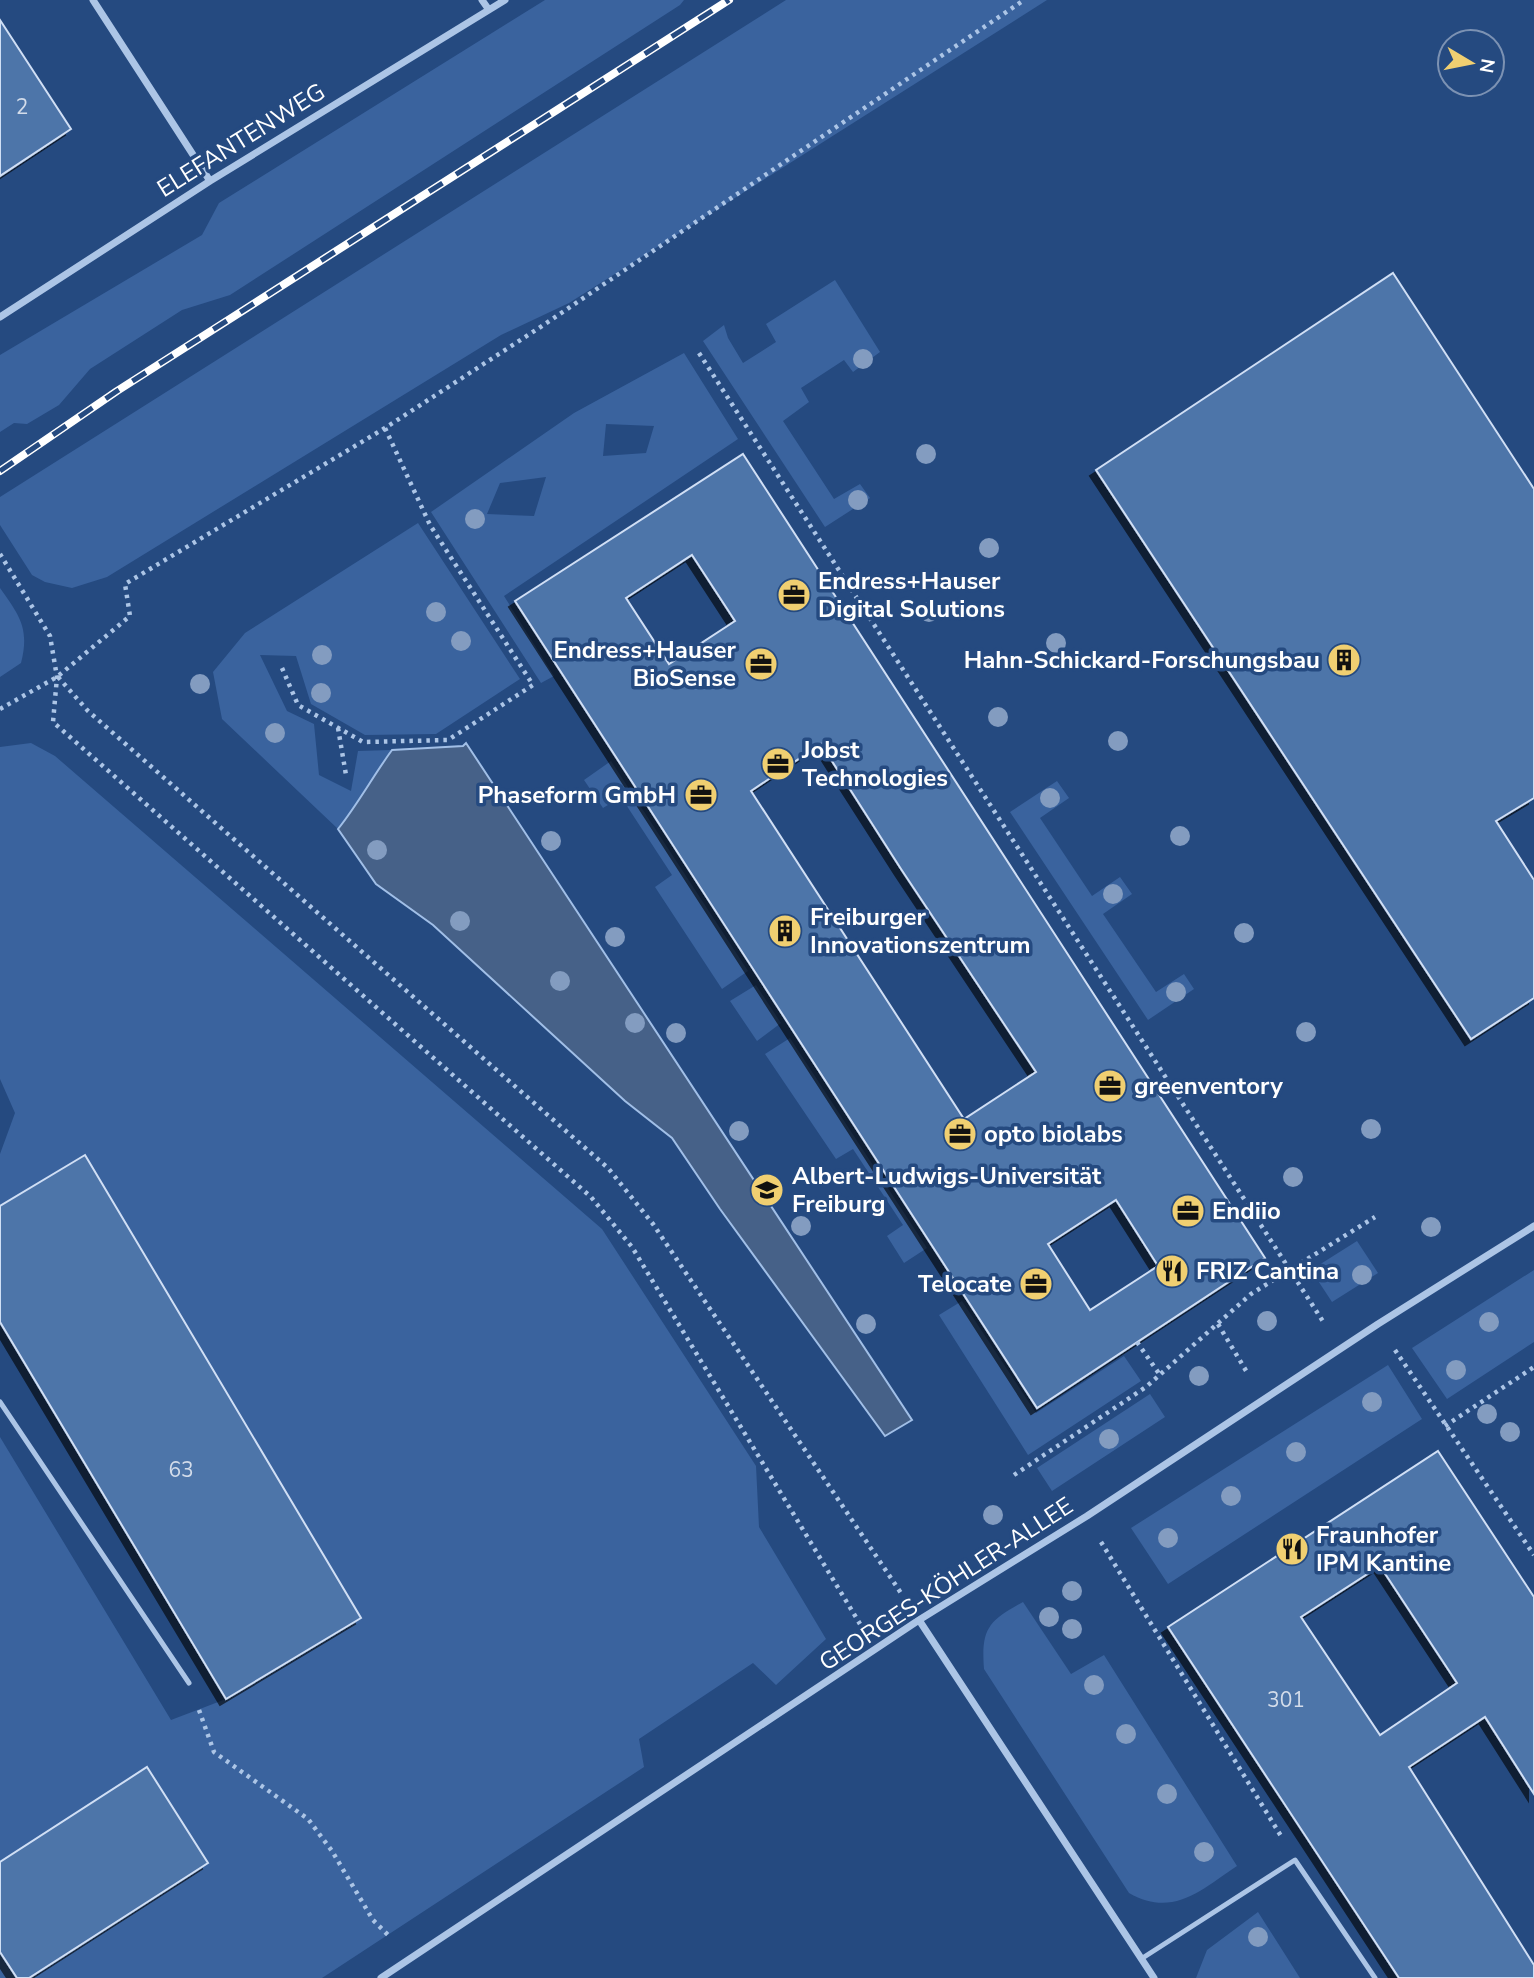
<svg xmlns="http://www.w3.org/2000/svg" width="1534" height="1978" viewBox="0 0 1534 1978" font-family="'Nunito Sans',sans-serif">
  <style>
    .green { fill: #3a639e; fill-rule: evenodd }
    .water { fill: #466188; stroke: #a1bfe7; stroke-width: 2 }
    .building { fill: #4e74a9; stroke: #d0dff5; stroke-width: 2; fill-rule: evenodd; filter: url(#shadow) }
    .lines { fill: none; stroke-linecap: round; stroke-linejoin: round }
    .path { stroke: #acc5e6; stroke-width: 4.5; stroke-dasharray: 3.5 5; stroke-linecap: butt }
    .lane { stroke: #acc5e6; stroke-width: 5 }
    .street { stroke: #acc5e6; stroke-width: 7 }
    .rail-casing { stroke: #fff; stroke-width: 8 }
    .rail { stroke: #254a80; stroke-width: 5; stroke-dasharray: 16; stroke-linecap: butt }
    .tree { fill: #839cc0 }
    .labels { text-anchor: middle; stroke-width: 7; stroke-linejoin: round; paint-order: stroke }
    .number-label { font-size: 21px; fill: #d3dcea }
    .street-label { font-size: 24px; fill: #fff; stroke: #254a80 }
    .poi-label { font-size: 24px; font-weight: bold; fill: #fff; stroke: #254a80; text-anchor: start }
  </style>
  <defs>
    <filter id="shadow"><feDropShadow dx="-6" dy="6" stdDeviation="0" flood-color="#0009"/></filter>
  </defs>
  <rect width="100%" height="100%" fill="#254a80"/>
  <!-- green -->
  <path class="green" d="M 545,0 L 684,0 L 680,5 L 230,295 L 182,310 L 90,369 L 59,405 L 27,424 L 14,423 L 0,432 L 0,355 L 202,235 L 219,203 Z
    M 786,0 L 1047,0 L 569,303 L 501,335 L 107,577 L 72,588 L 45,582 L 32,575 L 0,525 L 0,497 Z
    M 835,280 L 880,352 L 853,372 L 844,360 L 801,388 L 809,402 L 783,421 L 834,499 L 860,484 L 870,498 L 825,527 L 703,341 L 724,325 L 728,338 L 743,363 L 776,342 L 766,324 Z
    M 684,353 L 738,439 L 504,596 L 554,676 L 541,683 L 431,512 L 574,413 ZM 606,424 L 654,426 L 646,453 L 603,456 ZM 546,477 L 534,516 L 487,514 L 500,483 Z
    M 418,523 L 520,679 L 436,734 L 365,735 L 311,704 L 296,656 L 260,655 L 287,711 L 314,724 L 319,775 L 351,791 L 358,751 L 392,750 C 373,776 358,804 338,829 L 222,719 L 213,672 L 245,633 Z
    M 0,588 C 19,615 30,628 21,663 L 0,677 Z
    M 31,743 L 55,756 L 602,1229 L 756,1466 L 759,1527 L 826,1639 L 776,1685 L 753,1663 L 639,1739 L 644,1767 L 322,1978 L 0,1978 L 0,1437 L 171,1720 L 226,1699 L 361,1618 L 85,1155 L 0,1206 L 0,1154 L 15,1113 L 0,1079 L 0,747 Z
    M 611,761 L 748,971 L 722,989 L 655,887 L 672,875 L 621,797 L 603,808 L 584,780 Z
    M 1057,781 L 1069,798 L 1040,818 L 1092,896 L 1120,877 L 1132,894 L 1103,914 L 1156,992 L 1184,974 L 1194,989 L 1148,1020 L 1010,812 Z
    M 756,985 L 781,1023 L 757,1041 L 730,1001 Z
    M 790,1038 L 927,1248 L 904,1263 L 887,1236 L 903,1225 L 853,1149 L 836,1159 L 765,1054 Z
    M 1357,1241 L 1378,1273 L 1332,1302 L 1311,1270 Z
    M 1534,1270 L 1534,1342 L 1447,1399 L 1412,1348 Z
    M 962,1301 L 1036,1413 L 1124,1356 L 1141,1381 L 1028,1455 L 939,1315 Z
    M 1388,1365 L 1422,1419 L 1168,1584 L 1131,1528 Z
    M 1150,1394 L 1165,1417 L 1052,1491 L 1037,1468 Z
    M 1023,1602 L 1071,1674 L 1104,1655 L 1237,1866 C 1201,1890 1173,1918 1129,1893 L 984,1669 C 981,1629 988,1621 1023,1602 Z
    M 1258,1912 L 1300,1978 L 1196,1978 L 1207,1950 Z"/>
  <!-- water -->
  <path class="water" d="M 466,743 L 912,1420 L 885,1436 L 720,1209 L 672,1138 L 625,1101 L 433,925 L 376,884 L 338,829 C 358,804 373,776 392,750 L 463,746 Z"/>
  <!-- building -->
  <path class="building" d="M 0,20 L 71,129 L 0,176 Z
    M 1393,273 L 1534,489 L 1534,798 L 1496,821 L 1534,880 L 1534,998 L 1471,1039 L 1096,470 Z
    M 743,454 L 1265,1258 L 1037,1408 L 515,601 ZM 692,555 L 735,621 L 669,664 L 626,598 ZM 821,744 L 901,869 L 1036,1072 L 964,1119 L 751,791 ZM 1116,1200 L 1158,1266 L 1090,1310 L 1048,1244 Z
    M 85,1155 L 361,1618 L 226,1699 L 0,1322 L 0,1206 Z
    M 1438,1451 L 1534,1597 L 1534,1794 L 1485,1717 L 1409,1767 L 1534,1965 L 1534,1978 L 1399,1978 L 1168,1627 ZM 1380,1566 L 1457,1683 L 1380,1735 L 1301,1617 Z
    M 147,1767 L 208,1863 L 29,1978 L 17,1978 L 0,1952 L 0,1862 Z"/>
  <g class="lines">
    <!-- path -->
    <path class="path" d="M 699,353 L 1324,1323
      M 0,554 L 50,636 L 57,677 L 53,722 L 591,1197 L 632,1247 L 860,1624
      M 282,668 L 298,705 L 363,742 L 448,740 L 533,685 L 430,525 L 385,428
      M 58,677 L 88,711 L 608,1168 L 653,1224 L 903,1596
      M 0,709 L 57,677 L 130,616 L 125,584 L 385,428 L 539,328 L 1024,0
      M 338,728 L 346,775
      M 1218,1324 L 1248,1374
      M 1137,1342 L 1160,1375
      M 1395,1350 L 1534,1555
      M 1445,1426 L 1534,1367
      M 1014,1475 L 1146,1387 L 1251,1294 L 1375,1217
      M 1101,1542 L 1281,1836
      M 199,1710 L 214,1752 L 308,1819 L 332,1851 L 373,1920 L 389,1936"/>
    <!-- lane -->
    <path class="lane" d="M 0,1402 L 189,1683
      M 1141,1959 L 1295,1860 L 1375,1978"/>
    <!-- street -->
    <path class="street" d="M 93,0 L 210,181
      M 482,0 L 489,10
      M 0,317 L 210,181 L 505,0
      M 919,1620 L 1154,1978
      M 381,1978 L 919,1620 L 1087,1516 L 1378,1324 L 1534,1226"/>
    <defs>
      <path id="rail" d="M 0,471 L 117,391 L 729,0"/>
    </defs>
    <!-- rail casing -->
    <use href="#rail" class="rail-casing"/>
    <!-- rail -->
    <use href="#rail" class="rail"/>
  </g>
  <!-- trees -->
  <g class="tree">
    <circle cx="863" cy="359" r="10"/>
    <circle cx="926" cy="454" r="10"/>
    <circle cx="858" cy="500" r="10"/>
    <circle cx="475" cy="519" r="10"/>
    <circle cx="989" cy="548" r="10"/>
    <circle cx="436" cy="612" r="10"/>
    <circle cx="929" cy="612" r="10"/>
    <circle cx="461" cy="641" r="10"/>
    <circle cx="1056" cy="643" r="10"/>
    <circle cx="322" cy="655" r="10"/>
    <circle cx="200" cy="684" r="10"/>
    <circle cx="321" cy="693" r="10"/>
    <circle cx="998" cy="717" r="10"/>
    <circle cx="275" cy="733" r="10"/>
    <circle cx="1118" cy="741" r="10"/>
    <circle cx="1050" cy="798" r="10"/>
    <circle cx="1180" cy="836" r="10"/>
    <circle cx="551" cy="841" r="10"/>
    <circle cx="377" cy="850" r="10"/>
    <circle cx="1113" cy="894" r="10"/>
    <circle cx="460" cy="921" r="10"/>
    <circle cx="1244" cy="933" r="10"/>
    <circle cx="615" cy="937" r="10"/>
    <circle cx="560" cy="981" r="10"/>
    <circle cx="1176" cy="992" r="10"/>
    <circle cx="635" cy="1023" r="10"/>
    <circle cx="1306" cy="1032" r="10"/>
    <circle cx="676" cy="1033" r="10"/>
    <circle cx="1371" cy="1129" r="10"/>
    <circle cx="739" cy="1131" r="10"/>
    <circle cx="1293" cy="1177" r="10"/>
    <circle cx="801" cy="1226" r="10"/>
    <circle cx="1431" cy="1227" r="10"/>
    <circle cx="1362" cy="1275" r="10"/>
    <circle cx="1267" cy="1321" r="10"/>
    <circle cx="1489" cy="1322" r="10"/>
    <circle cx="866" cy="1324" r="10"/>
    <circle cx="1456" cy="1370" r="10"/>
    <circle cx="1199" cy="1376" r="10"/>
    <circle cx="1372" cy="1402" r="10"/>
    <circle cx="1487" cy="1414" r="10"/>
    <circle cx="1510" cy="1432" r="10"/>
    <circle cx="1109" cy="1439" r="10"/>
    <circle cx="1296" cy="1452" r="10"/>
    <circle cx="1231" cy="1496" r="10"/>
    <circle cx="993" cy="1515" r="10"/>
    <circle cx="1168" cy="1538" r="10"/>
    <circle cx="1072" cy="1591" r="10"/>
    <circle cx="1049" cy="1617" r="10"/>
    <circle cx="1072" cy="1629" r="10"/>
    <circle cx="1094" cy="1685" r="10"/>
    <circle cx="1126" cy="1734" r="10"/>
    <circle cx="1167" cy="1794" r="10"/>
    <circle cx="1204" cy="1852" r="10"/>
    <circle cx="1258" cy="1937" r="10"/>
  </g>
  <!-- icons -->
  <defs>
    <symbol id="office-disc" viewBox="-11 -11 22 22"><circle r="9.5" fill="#f0cf71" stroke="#254a80"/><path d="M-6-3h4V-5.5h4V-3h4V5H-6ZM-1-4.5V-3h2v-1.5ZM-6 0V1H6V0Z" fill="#111"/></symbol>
    <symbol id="building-disc" viewBox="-11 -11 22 22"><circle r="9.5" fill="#f0cf71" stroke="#254a80"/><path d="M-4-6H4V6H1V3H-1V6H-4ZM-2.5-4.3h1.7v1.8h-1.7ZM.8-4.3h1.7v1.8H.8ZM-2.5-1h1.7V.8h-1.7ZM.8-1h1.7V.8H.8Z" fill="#111"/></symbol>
    <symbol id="university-disc" viewBox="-11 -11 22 22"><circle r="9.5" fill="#f0cf71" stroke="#254a80"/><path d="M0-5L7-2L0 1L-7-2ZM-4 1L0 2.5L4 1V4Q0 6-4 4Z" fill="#111"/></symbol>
    <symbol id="restaurant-disc" viewBox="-11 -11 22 22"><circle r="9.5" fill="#f0cf71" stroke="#254a80"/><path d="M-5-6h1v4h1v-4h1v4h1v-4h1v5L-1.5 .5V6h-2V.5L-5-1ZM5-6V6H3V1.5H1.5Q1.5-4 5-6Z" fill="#111"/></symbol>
  </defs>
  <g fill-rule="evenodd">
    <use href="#office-disc" x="775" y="576" width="38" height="38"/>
    <use href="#building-disc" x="1325" y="641" width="38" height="38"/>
    <use href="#office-disc" x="742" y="645" width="38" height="38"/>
    <use href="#office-disc" x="759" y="745" width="38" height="38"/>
    <use href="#office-disc" x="682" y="776" width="38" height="38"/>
    <use href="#building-disc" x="766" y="912" width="38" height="38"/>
    <use href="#office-disc" x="1091" y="1067" width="38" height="38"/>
    <use href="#office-disc" x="941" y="1115" width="38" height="38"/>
    <use href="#university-disc" x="748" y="1171" width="38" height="38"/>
    <use href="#office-disc" x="1169" y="1192" width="38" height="38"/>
    <use href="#restaurant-disc" x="1153" y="1252" width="38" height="38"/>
    <use href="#office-disc" x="1017" y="1265" width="38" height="38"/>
    <use href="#restaurant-disc" x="1273" y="1530" width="38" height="38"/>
  </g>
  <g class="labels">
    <!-- number labels -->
    <g class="number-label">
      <text x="22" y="114">2</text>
      <text x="181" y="1477">63</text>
      <text x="1286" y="1707">301</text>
    </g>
    <!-- street labels -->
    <g class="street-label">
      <text transform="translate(241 140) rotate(-32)" y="8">ELEFANTENWEG</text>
      <text transform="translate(946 1584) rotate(-33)" y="8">GEORGES-KÖHLER-ALLEE</text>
    </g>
    <!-- poi labels -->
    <g class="poi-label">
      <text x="818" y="589">Endress+Hauser<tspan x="818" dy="28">Digital Solutions</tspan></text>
      <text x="736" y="658" text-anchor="end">Endress+Hauser<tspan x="736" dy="28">BioSense</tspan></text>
      <text x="1320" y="668" text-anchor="end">Hahn-Schickard-Forschungsbau</text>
      <text x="802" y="758">Jobst<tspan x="802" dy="28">Technologies</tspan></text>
      <text x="676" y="803" text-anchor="end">Phaseform GmbH</text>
      <text x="810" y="925">Freiburger<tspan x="810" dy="28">Innovationszentrum</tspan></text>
      <text x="1134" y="1094">greenventory</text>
      <text x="984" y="1142">opto biolabs</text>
      <text x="792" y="1184">Albert-Ludwigs-Universität<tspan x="792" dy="28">Freiburg</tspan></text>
      <text x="1212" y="1219">Endiio</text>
      <text x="1196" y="1279">FRIZ Cantina</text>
      <text x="1012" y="1292" text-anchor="end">Telocate</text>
      <text x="1316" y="1543">Fraunhofer<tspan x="1316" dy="28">IPM Kantine</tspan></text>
    </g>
  </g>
  <!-- north arrow -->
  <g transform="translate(1471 63) rotate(100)"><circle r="33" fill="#254a80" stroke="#7c92b3" stroke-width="2"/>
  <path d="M0-5L12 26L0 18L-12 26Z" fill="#f0cf71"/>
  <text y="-10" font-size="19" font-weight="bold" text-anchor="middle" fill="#ffffff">N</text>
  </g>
</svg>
